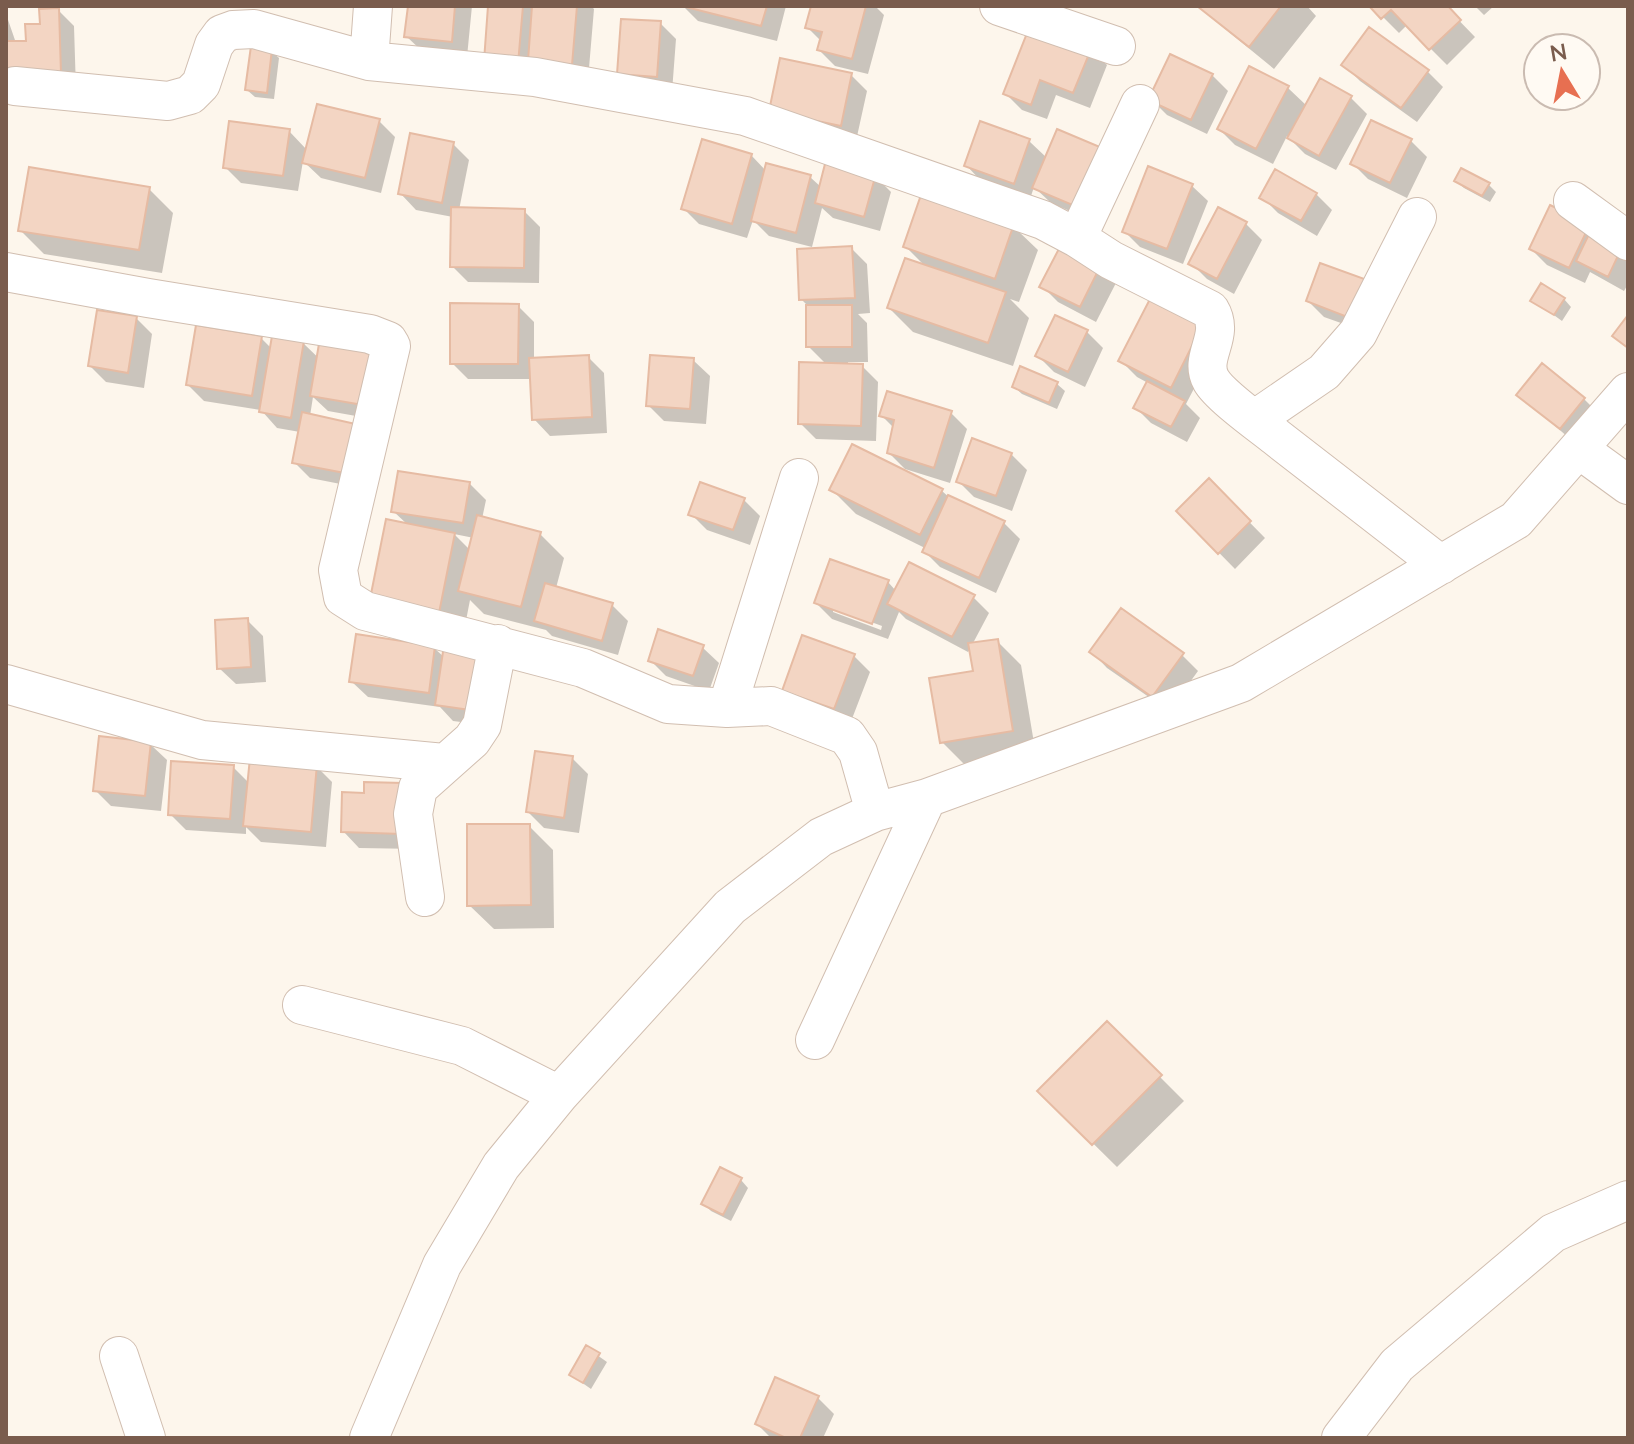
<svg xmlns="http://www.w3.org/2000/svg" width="1634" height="1444" viewBox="0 0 1634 1444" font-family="Lato,sans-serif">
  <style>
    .shadow { fill: #0003; fill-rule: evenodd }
    .building { fill: #f3d5c3; stroke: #e6bba3; stroke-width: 2 }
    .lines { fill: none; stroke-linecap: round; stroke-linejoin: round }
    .minor-casing { stroke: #d1beb0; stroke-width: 40 }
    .minor { stroke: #fff; stroke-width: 38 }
  </style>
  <rect width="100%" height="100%" fill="#fdf6ec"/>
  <!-- shadow -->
  <path class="shadow" d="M 410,6 L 472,6 L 467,57 L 423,52 L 406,36 Z
    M 490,6 L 529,6 L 534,11 L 534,6 L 591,6 L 594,9 L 588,80 L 502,77 Z
    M 683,6 L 786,6 L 777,41 L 698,21 Z
    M 813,6 L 875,6 L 884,15 L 868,74 L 835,66 L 819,50 L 821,41 L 807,27 Z
    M 1197,6 L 1307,6 L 1316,16 L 1274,69 Z
    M 1372,6 L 1445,6 L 1475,37 L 1447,65 L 1407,25 L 1399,33 Z
    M 1475,6 L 1494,6 L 1484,15 Z
    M 58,10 L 74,26 L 76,90 L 6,80 L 6,14 L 16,43 L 28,43 Z
    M 660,23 L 676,39 L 672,92 L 620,74 Z
    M 1091,49 L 1107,65 L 1090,108 L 1056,95 L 1047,119 L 1022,110 L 1006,94 Z
    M 271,51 L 279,58 L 274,99 L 255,97 L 247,90 Z
    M 1344,65 L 1427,71 L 1443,87 L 1417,122 L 1360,81 Z
    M 851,75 L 867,91 L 856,141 L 787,126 Z
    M 1212,75 L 1228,91 L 1207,134 L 1167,115 L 1151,99 Z
    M 1288,88 L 1307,106 L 1351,98 L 1367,114 L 1336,170 L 1305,154 L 1287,136 L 1273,164 L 1235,145 L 1219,129 Z
    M 379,121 L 395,137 L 381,193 L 321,178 L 303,161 L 298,191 L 241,183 L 225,167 L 289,131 L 307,150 Z
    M 982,124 L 1029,141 L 1047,158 L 1098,223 L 1051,203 L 1034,187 L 1030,199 L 982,182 L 966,165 Z
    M 1411,141 L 1427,157 L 1407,198 L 1368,179 L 1352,163 Z
    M 453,144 L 469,160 L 459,210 L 524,211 L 540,227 L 539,283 L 468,282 L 452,266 L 453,217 L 416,210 L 400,193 Z
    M 751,155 L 766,171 L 810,177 L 821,187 L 875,176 L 891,192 L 880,231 L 833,218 L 822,208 L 812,247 L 769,236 L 753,220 L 747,238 L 699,224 L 683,208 Z
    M 1456,181 L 1489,185 L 1496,192 L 1490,202 L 1464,188 Z
    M 1191,185 L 1208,201 L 1183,264 L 1140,247 L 1124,231 Z
    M 149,189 L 173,213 L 162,273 L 44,254 L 20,230 Z
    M 1316,194 L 1332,210 L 1317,236 L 1278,213 L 1262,197 Z
    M 1551,208 L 1628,250 L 1628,284 L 1624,291 L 1590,272 L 1585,283 L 1547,265 L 1531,249 Z
    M 1219,210 L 1246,224 L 1262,240 L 1234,294 L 1207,279 L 1191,263 Z
    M 1013,226 L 1038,250 L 1019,302 L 1010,299 L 1029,318 L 1013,366 L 913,332 L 889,308 L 926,267 L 905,246 Z
    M 1063,246 L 1117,281 L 1096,322 L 1058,302 L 1042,286 Z
    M 851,248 L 867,264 L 870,313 L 858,314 L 867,323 L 868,362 L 848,362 L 848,366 L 862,366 L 878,382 L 876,441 L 816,439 L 800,423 L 827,365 L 808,346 L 808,306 L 801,299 Z
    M 1321,266 L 1372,334 L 1324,317 L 1308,301 Z
    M 1564,299 L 1571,307 L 1562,321 L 1533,300 Z
    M 1152,300 L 1218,342 L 1186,404 L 1200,418 L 1187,442 L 1151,423 L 1135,407 L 1148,383 L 1137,377 L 1121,361 Z
    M 518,306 L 534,322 L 534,360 L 588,357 L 604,373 L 607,433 L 550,436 L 534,419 L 532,379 L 468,379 L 452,363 Z
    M 136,318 L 152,334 L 144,388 L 106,382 L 90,366 Z
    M 1056,318 L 1087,332 L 1103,348 L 1085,387 L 1054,372 L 1038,356 Z
    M 261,338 L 272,349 L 303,343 L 384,421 L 328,411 L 313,397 L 310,416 L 366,489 L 310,478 L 294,462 L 300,432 L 277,428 L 261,410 L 204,401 L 188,385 Z
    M 693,360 L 710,376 L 706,424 L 664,421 L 648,405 Z
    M 1057,384 L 1065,391 L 1057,409 L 1022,394 L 1014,387 Z
    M 1518,394 L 1584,399 L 1600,415 L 1576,444 Z
    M 951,413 L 967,429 L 950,483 L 905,469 L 889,453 L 894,428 L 881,415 Z
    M 853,446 L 942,491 L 950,498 L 1004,523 L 1020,539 L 996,593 L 940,567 L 924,551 L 925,548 L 856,514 L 831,489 Z
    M 1011,454 L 1027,470 L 1012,511 L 974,497 L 958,481 Z
    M 1209,481 L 1265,538 L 1235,569 L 1178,511 Z
    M 470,484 L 486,500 L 482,519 L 540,534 L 564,558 L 556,588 L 612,605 L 628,621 L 618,655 L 552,636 L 546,630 L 484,614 L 470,600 L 463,636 L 396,623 L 408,525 L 393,511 ZM 454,534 L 474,538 L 470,550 Z
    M 744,500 L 760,516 L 750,545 L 707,530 L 691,514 Z
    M 888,582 L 896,591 L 973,597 L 989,613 L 972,645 L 997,641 L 1021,665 L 1036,755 L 966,766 L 942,742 L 975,673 L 971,648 L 968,652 L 906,619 L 899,612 L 888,639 L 832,619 L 816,603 ZM 833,608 L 882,626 L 881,630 L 833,612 Z
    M 247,620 L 263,636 L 266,682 L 236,684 L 219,668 Z
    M 702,647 L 719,663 L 709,691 L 666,676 L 650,660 Z
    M 434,648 L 444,657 L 493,726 L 453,721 L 440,707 L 368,697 L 351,681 Z
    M 1092,652 L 1182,655 L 1198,671 L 1169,711 L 1107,668 Z
    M 854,656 L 870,672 L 850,724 L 784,690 Z
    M 150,744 L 167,760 L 161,811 L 111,806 L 95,790 Z
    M 572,758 L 588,774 L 579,833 L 544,828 L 528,812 Z
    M 316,766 L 332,782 L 326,847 L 261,842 L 246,827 L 246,834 L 186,830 L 170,814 L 233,767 L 249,783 Z
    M 366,795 L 418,849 L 359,848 L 343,831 Z
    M 529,826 L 553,850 L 554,928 L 494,929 L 469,905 Z
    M 1107,1024 L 1184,1101 L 1117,1167 L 1040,1091 Z
    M 741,1180 L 748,1188 L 731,1221 L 711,1211 L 703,1203 Z
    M 587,1348 L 607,1362 L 591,1389 L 571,1375 Z
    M 818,1398 L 834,1414 L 823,1438 L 771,1438 L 757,1424 Z"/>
  <!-- building -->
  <path class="building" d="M 408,6 L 455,6 L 452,42 L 404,37 Z
    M 488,6 L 523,6 L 518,64 L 484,61 Z
    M 532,6 L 577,6 L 572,65 L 528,61 Z
    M 682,6 L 767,6 L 761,26 Z
    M 811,6 L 866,6 L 852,59 L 817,50 L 822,32 L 805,28 Z
    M 1197,6 L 1281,6 L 1249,47 Z
    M 1369,6 L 1448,6 L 1461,20 L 1429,50 L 1391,10 L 1381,19 Z
    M 59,8 L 61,74 L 6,77 L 6,41 L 26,41 L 25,24 L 40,24 L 39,9 Z
    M 621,19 L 661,21 L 657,77 L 617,74 Z
    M 1031,23 L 1092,47 L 1073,93 L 1040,80 L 1031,105 L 1003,94 Z
    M 1369,27 L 1429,70 L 1401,108 L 1341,65 Z
    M 251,46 L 272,49 L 267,93 L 245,90 Z
    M 1170,54 L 1213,74 L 1191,120 L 1148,100 Z
    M 780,58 L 852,73 L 841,126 L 769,111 Z
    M 1249,66 L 1289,86 L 1256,149 L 1217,129 Z
    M 1320,78 L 1352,96 L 1319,156 L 1287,138 Z
    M 317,104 L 380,119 L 365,178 L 302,163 Z
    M 1371,120 L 1412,139 L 1390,183 L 1350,164 Z
    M 229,121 L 290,129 L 283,176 L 223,168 Z
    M 980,121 L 1030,139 L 1014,184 L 964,166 Z
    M 1057,129 L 1107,150 L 1082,209 L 1032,188 Z
    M 410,133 L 454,142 L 442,203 L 398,194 Z
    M 702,139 L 752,154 L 732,224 L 681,209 Z
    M 826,160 L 876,174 L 864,217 L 815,203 Z
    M 766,163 L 811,175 L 796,233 L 751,221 Z
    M 1148,166 L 1193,184 L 1167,249 L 1122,232 Z
    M 29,167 L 150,187 L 139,250 L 18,231 Z
    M 1461,168 L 1490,183 L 1482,196 L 1454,181 Z
    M 1275,169 L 1317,193 L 1301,221 L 1259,198 Z
    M 922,192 L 1014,224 L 995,279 L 903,247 Z
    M 1550,205 L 1590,224 L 1569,268 L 1529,249 Z
    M 451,207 L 525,209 L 524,268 L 450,267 Z
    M 1218,207 L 1247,222 L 1217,279 L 1188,264 Z
    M 1592,228 L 1624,243 L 1608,277 L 1576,261 Z
    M 1062,243 L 1102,263 L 1080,307 L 1039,287 Z
    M 852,246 L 855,298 L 799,300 L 797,249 Z
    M 905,258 L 1006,292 L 988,343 L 887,308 Z
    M 1320,263 L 1370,281 L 1355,320 L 1306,301 Z
    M 1541,283 L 1565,298 L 1554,315 L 1530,301 Z
    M 1151,297 L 1203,324 L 1171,388 L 1118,361 Z
    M 450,303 L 519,304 L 518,364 L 450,364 Z
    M 806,305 L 852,305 L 852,347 L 806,347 Z
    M 97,310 L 137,316 L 128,373 L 88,366 Z
    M 1055,315 L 1088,330 L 1068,372 L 1035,356 Z
    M 1628,315 L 1628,348 L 1612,336 Z
    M 196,325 L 262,336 L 252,396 L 186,385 Z
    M 272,336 L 304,341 L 291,418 L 259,412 Z
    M 320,338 L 379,348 L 369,406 L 310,396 Z
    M 589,355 L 592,417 L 532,420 L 529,358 Z
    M 650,355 L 694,358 L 690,409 L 646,406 Z
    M 799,362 L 863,364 L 861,426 L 798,424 Z
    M 1542,363 L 1585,398 L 1560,429 L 1516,395 Z
    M 1020,366 L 1058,382 L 1049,403 L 1012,387 Z
    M 1147,381 L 1185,401 L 1171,427 L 1133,408 Z
    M 887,391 L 952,411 L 934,468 L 887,453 L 894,420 L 879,416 Z
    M 302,412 L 360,425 L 350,474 L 292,463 Z
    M 972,438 L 1012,453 L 996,496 L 956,482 Z
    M 852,444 L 943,489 L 920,535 L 829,490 Z
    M 398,471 L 470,482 L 463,523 L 391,512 Z
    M 1209,478 L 1251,521 L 1218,554 L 1176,511 Z
    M 700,482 L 745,498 L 733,530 L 688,515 Z
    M 948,495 L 1005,521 L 979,578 L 922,552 Z
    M 477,515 L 541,532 L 521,607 L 458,591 Z
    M 386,519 L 455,533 L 439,613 L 370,599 Z
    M 830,559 L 889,580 L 872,624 L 814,603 Z
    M 909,562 L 975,595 L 952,637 L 887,604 Z
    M 545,583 L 613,603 L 602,641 L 534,621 Z
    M 1121,608 L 1184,653 L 1152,697 L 1089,652 Z
    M 248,618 L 251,667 L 217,669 L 215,620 Z
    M 658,629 L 704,645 L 693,676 L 648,661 Z
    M 356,634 L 435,646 L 429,693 L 349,682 Z
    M 802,635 L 855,654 L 834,709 L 782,691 Z
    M 998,639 L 1013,731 L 940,743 L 929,678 L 973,671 L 968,643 Z
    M 444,645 L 486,651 L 477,711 L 435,705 Z
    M 99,736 L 151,742 L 145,796 L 93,791 Z
    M 535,751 L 573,756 L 564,818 L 526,812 Z
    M 250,758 L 317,764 L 311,832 L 243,826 Z
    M 171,761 L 234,765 L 230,819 L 168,815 Z
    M 364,782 L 403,783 L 402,834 L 341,832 L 342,792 L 364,793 Z
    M 467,824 L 530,824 L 531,905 L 467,906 Z
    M 1107,1021 L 1162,1075 L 1092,1145 L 1037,1091 Z
    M 720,1167 L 742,1178 L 723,1215 L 701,1204 Z
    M 586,1345 L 600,1353 L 583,1383 L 569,1375 Z
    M 775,1377 L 819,1396 L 800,1438 L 786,1438 L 755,1424 Z"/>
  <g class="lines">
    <defs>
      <path id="minor" d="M 999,6 L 1116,46
        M 369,61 L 373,6
        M 15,86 L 168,101 L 190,95 L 201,84 L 214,45 L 222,34 L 233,30 L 254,29 L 369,61 L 535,77 L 745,116 L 1043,220 L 1077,238 L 1111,260 L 1210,310 C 1226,336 1198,357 1211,380 C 1219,395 1261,425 1276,437 C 1331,480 1386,522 1441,565
        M 1573,201 L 1628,241
        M 1077,238 L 1140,104
        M 6,272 L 148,298 L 370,334 L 388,341 L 391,346 L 338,570 L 343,597 L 365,611 L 583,668 L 668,704 L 727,708 L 771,706 L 847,736 L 858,752 L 875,812
        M 1254,420 L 1324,372 L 1358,333 L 1417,217
        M 1580,450 L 1628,485
        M 6,684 L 202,740 L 444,763
        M 727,708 L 799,478
        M 425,897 L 413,814 L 418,788 L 472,740 L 482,725 L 498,644
        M 302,1005 L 462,1046 L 559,1095
        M 815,1040 L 927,798
        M 119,1356 L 146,1438
        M 369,1438 L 442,1265 L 501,1166 L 559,1095 L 730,907 L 821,837 L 875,812 L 927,798 L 1241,683 L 1516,520 L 1628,392
        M 1341,1438 L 1397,1365 L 1553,1233 L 1628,1200"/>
    </defs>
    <!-- minor casing -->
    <use href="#minor" class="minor-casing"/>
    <!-- minor -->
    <use href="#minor" class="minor"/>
  </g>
  <!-- border -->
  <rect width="1634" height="1444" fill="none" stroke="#7a5c4d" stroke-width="16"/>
  <!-- north arrow -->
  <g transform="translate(1562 72) rotate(350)"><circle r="38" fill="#fffaf3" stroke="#cabbb1" stroke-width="2"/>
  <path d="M0-6L14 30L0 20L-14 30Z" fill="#e76f51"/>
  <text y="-12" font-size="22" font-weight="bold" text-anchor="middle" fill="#7a5c4d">N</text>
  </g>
</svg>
